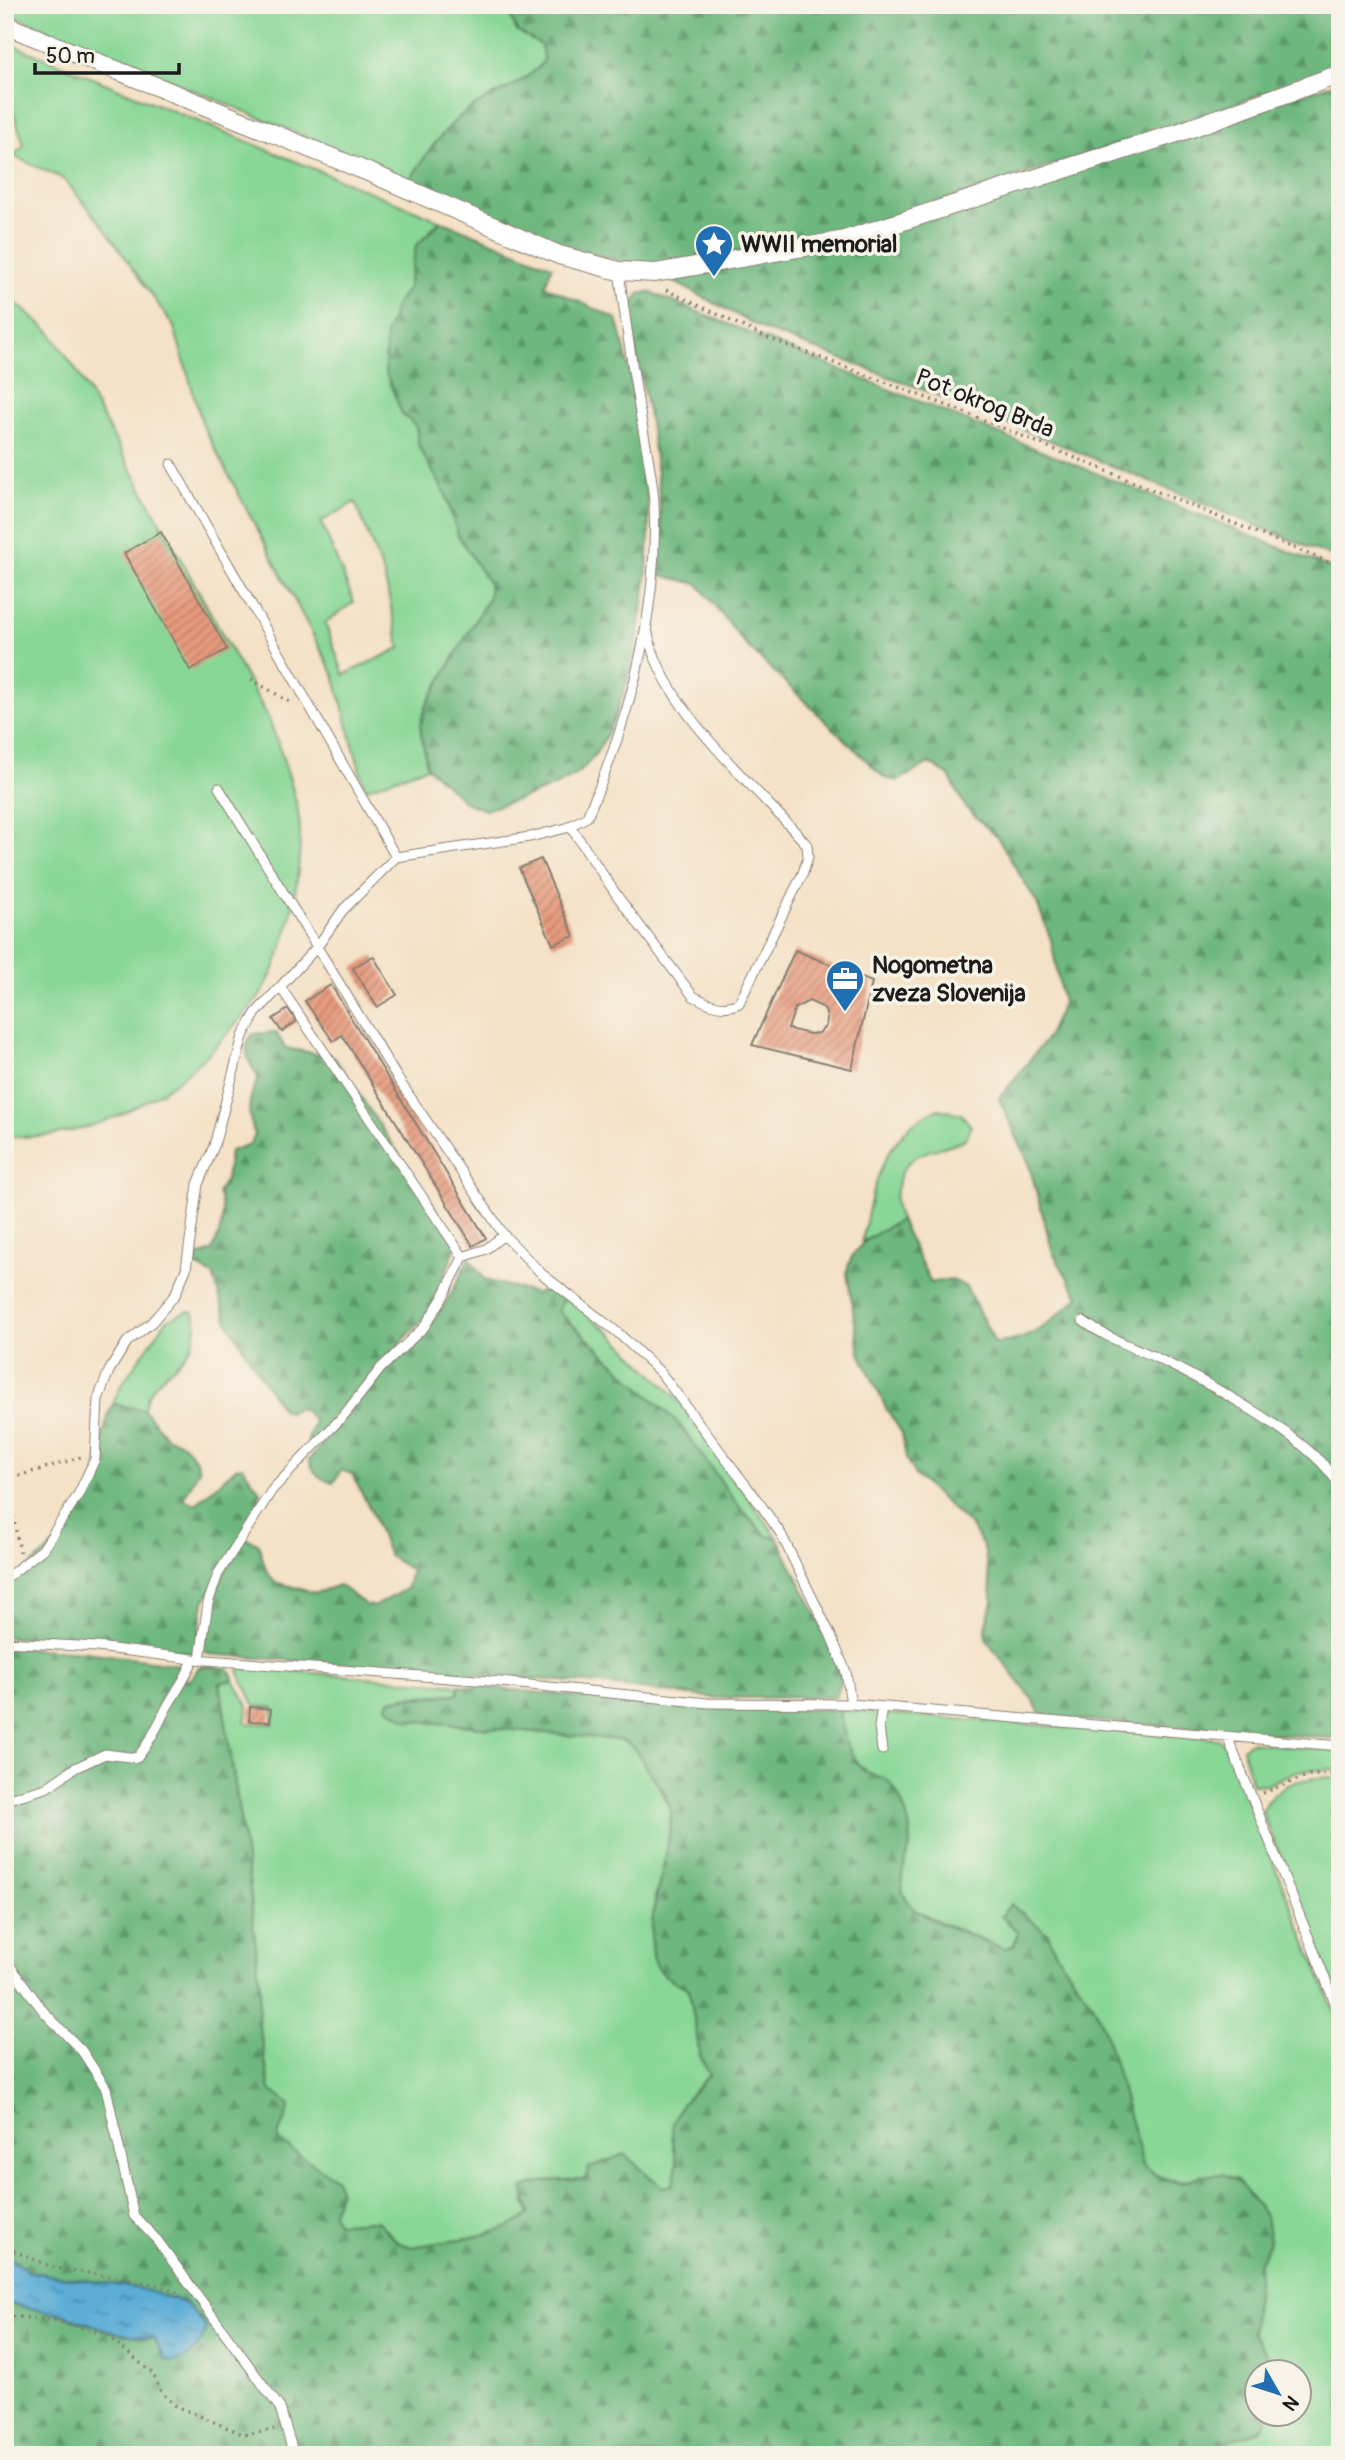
<svg xmlns="http://www.w3.org/2000/svg" width="1345" height="2460" viewBox="0 0 1345 2460" font-family="Pangolin,sans-serif">
  <style>
    .green { fill: #89d796; stroke: #527a59; stroke-width: 2; fill-rule: evenodd }
    .forest { fill: url(#forest-firs); stroke: #456a4e; stroke-width: 2 }
    .water { fill: url(#water-ripples); stroke: #3c6479; stroke-width: 2 }
    .building { fill: url(#building-hatch); fill-rule: evenodd }
    .lines { fill: none; stroke-linecap: round; stroke-linejoin: round }
    .service-casing { stroke: #887e71; stroke-width: 11 }
    .minor-casing { stroke: #887e71; stroke-width: 20 }
    .path { stroke: #887e71; stroke-width: 3.5; stroke-dasharray: 2 5; stroke-linecap: butt }
    .service { stroke: #fff; stroke-width: 9 }
    .minor { stroke: #fff; stroke-width: 18 }
    .labels { text-anchor: middle; stroke-width: 7; stroke-linejoin: round; paint-order: stroke }
    .poi-label { font-size: 24px; font-weight: bold; fill: #1c1c1c; stroke: #f7f3e8; text-anchor: start }
    .street-label { font-size: 24px; fill: #1c1c1c; stroke: #f7f3e8 }
  </style>
  <defs>
    <pattern id="forest-firs" width="22" height="20" patternUnits="userSpaceOnUse" patternTransform="scale(1.75)"><rect width="22" height="20" fill="#6eb87f"/><path d="M5 1l3.5 6h-7zM16 11l3.5 6h-7z" fill="#5a9567"/></pattern>
    <pattern id="water-ripples" width="26" height="14" patternUnits="userSpaceOnUse" patternTransform="scale(1.75)"><rect width="26" height="14" fill="#5badd6"/><path d="M2 4q2-2 4 0t4 0M15 11q2-2 4 0t4 0" fill="none" stroke="#4a8cad"/></pattern>
    <pattern id="building-hatch" width="6" height="6" patternUnits="userSpaceOnUse" patternTransform="scale(1.75)"><rect width="6" height="6" fill="#e79a7d"/><path d="M-1 1l2-2M0 6l6-6M5 7l2-2" fill="none" stroke="#ba7d66"/></pattern>
  </defs>
  <rect width="100%" height="100%" fill="#f7f3e8"/>
  <filter id="ink" filterUnits="userSpaceOnUse"><feTurbulence type="fractalNoise" baseFrequency=".0143" numOctaves="2"/><feDisplacementMap in="SourceGraphic" scale="14" xChannelSelector="R" yChannelSelector="G"/><feConvolveMatrix kernelMatrix="1 2 1 2 8 2 1 2 1" color-interpolation-filters="sRGB"/></filter>
  <filter id="wash" filterUnits="userSpaceOnUse"><feTurbulence type="fractalNoise" baseFrequency=".00686" numOctaves="4" result="noise"/><feDisplacementMap in="SourceGraphic" scale="28" xChannelSelector="R" yChannelSelector="G"/><feGaussianBlur stdDeviation="1.57" result="paint"/><feColorMatrix in="noise" values="0 0 0 0 0 0 0 0 0 0 0 0 0 0 0 0 0 1.4 0 .05"/><feComposite in="paint" operator="in"/></filter>
  <g filter="url(#wash)">
    <rect width="100%" height="100%" fill="#f4e1c6"/>
    <!-- green -->
    <path class="green" d="M 5,5 L 505,5 L 517,31 L 541,45 L 544,61 C 523,87 490,92 464,113 C 442,131 425,156 410,180 L 5,12 Z
      M 5,42 L 441,221 L 430,230 L 410,273 L 408,288 L 397,303 L 402,414 L 416,426 L 419,447 L 445,493 L 458,535 L 489,584 L 489,597 L 426,706 L 420,726 L 427,767 L 365,789 L 334,675 L 203,426 L 174,327 L 104,227 L 64,179 L 13,156 L 24,145 L 5,85 ZM 355,502 L 384,575 L 400,648 L 344,675 L 325,623 L 354,602 L 321,522 Z
      M 5,294 L 50,332 L 78,373 L 269,719 C 280,750 302,806 300,837 C 299,889 288,946 263,991 C 257,1002 247,1011 239,1020 C 183,1090 98,1143 5,1136 Z
      M 939,1109 L 961,1114 L 971,1126 L 965,1139 C 935,1154 909,1146 898,1182 C 894,1196 894,1206 900,1220 L 862,1242 C 872,1190 883,1130 939,1109 Z
      M 564,1297 L 612,1334 L 674,1395 L 777,1537 L 767,1536 L 741,1509 L 678,1423 L 558,1311 Z
      M 187,1311 L 194,1312 C 207,1365 149,1367 144,1410 L 113,1404 L 121,1385 L 167,1320 Z
      M 240,1667 L 460,1685 L 458,1694 L 403,1697 L 407,1720 L 621,1740 L 631,1743 L 659,1786 L 671,1811 L 666,1862 L 655,1896 L 652,1932 L 664,1975 L 689,1989 L 700,2055 L 709,2075 L 682,2104 L 672,2136 L 677,2163 L 673,2185 L 662,2188 L 624,2154 L 585,2179 L 545,2181 L 524,2201 L 529,2213 C 510,2237 442,2241 412,2247 L 399,2243 L 377,2221 L 337,2223 L 333,2213 L 340,2189 L 279,2141 L 278,2136 L 290,2105 L 270,2091 L 258,2020 L 260,1991 L 249,1879 L 220,1682 L 234,1680 L 248,1706 L 245,1723 L 273,1724 L 274,1708 L 255,1706 L 238,1671 Z
      M 839,1710 L 1218,1739 L 1225,1745 L 1340,2025 L 1340,2455 L 1202,2455 L 1210,2446 L 1260,2430 L 1268,2415 L 1300,2414 L 1300,2372 L 1270,2372 L 1271,2361 L 1252,2332 L 1259,2263 L 1270,2242 L 1238,2180 C 1199,2164 1184,2198 1144,2167 L 1093,2005 L 1055,1952 L 1048,1934 L 1018,1932 L 1014,1945 L 1004,1949 L 913,1910 L 903,1895 L 901,1870 L 910,1843 L 884,1778 C 851,1773 844,1739 839,1710 Z
      M 1251,1742 L 1340,1752 L 1340,1769 L 1296,1771 L 1267,1785 L 1252,1784 L 1242,1748 Z
      M 1340,1777 L 1340,2002 L 1262,1812 C 1277,1779 1307,1778 1340,1777 Z"/>
    <!-- forest -->
    <path class="forest" d="M 505,5 L 1340,5 L 1340,66 L 1161,130 L 845,232 L 676,264 L 647,265 L 598,256 L 539,236 L 410,180 C 425,156 443,129 466,112 C 492,93 524,86 544,61 L 541,45 L 517,31 Z
      M 1340,82 L 1340,560 L 964,405 L 765,330 L 673,281 L 732,267 Z
      M 441,221 L 552,266 L 545,286 L 617,319 C 631,366 636,417 642,466 C 643,479 647,491 648,503 C 654,568 632,736 575,775 C 549,792 514,800 485,810 L 466,803 L 427,767 L 420,726 L 426,706 L 489,597 L 489,584 L 458,535 L 445,493 L 419,447 L 416,426 L 402,414 L 385,371 L 386,334 L 397,303 L 408,288 L 416,246 Z
      M 649,292 L 1340,572 L 1340,1739 L 1041,1717 L 1035,1703 L 986,1639 L 986,1623 L 993,1602 L 984,1548 L 971,1526 L 915,1475 L 906,1459 L 902,1433 L 887,1410 L 860,1353 L 847,1273 C 850,1244 877,1233 900,1220 L 931,1283 L 951,1279 L 966,1287 L 995,1343 C 1034,1342 1051,1320 1079,1297 L 1053,1253 L 1028,1161 L 999,1099 L 1047,1038 L 1063,1003 L 1051,940 L 1037,903 L 997,837 L 966,808 L 949,776 L 929,763 L 898,781 L 885,778 L 744,643 L 698,584 L 660,575 C 666,487 646,398 628,313 L 639,294 Z
      M 276,1032 L 285,1048 L 334,1057 L 458,1242 L 429,1313 L 376,1369 L 310,1449 L 308,1439 L 314,1422 L 307,1412 L 299,1408 L 288,1412 L 281,1409 L 227,1321 L 213,1275 L 195,1266 L 195,1258 L 212,1251 C 222,1229 226,1215 218,1192 L 226,1180 L 230,1151 L 250,1144 L 255,1135 C 246,1112 248,1100 258,1078 C 250,1063 240,1049 253,1034 Z
      M 469,1257 L 485,1280 L 538,1294 L 546,1286 L 564,1297 L 558,1311 L 678,1423 L 741,1509 L 767,1536 L 777,1537 L 829,1640 L 841,1676 L 836,1697 L 715,1698 L 600,1684 L 208,1654 L 204,1650 C 211,1598 216,1582 245,1538 L 258,1543 L 266,1570 L 274,1582 L 316,1593 L 339,1585 L 366,1605 L 375,1606 L 407,1588 L 411,1570 L 389,1556 L 373,1515 L 352,1474 L 341,1470 L 333,1483 C 319,1479 314,1473 309,1460 L 383,1372 L 427,1330 L 453,1291 Z
      M 113,1404 L 144,1410 L 167,1438 C 182,1439 196,1455 199,1470 L 183,1499 L 196,1504 L 237,1467 L 242,1466 L 261,1493 L 254,1513 L 204,1602 L 195,1653 L 94,1641 L 5,1637 L 5,1585 C 39,1563 85,1519 95,1478 C 101,1453 102,1428 113,1404 Z
      M 5,1647 L 87,1652 L 187,1666 L 185,1679 L 189,1681 L 200,1666 L 228,1668 L 234,1680 L 220,1683 L 249,1879 L 260,1992 L 258,2020 L 270,2090 L 290,2105 L 278,2136 L 279,2141 L 336,2179 L 340,2189 L 333,2213 L 337,2223 L 377,2221 L 399,2243 L 412,2247 C 442,2241 510,2237 529,2213 L 523,2188 L 545,2181 L 585,2179 L 589,2168 L 624,2154 L 662,2187 L 673,2185 L 677,2163 L 672,2136 L 673,2123 L 682,2104 L 709,2075 L 700,2055 L 689,1989 C 678,1983 665,1978 658,1968 C 636,1937 673,1853 671,1814 C 670,1799 657,1782 649,1771 C 641,1758 635,1745 621,1740 L 407,1720 L 387,1707 L 389,1700 L 458,1694 L 460,1685 L 693,1708 L 839,1710 C 843,1731 847,1753 862,1769 C 869,1776 878,1775 886,1779 C 898,1787 908,1817 910,1831 C 915,1858 887,1880 912,1907 C 921,1918 986,1941 1004,1949 L 1014,1945 L 1018,1932 L 1001,1916 L 1011,1904 L 1048,1934 L 1055,1952 L 1093,2005 L 1104,2028 L 1144,2167 L 1158,2178 L 1181,2183 L 1200,2176 L 1223,2174 L 1237,2180 L 1266,2216 L 1270,2242 L 1259,2263 L 1252,2332 L 1271,2361 L 1270,2372 L 1258,2372 L 1258,2414 L 1268,2415 C 1266,2439 1218,2438 1202,2455 L 5,2455 L 5,2303 L 60,2314 L 116,2333 L 154,2338 L 158,2345 L 188,2305 L 136,2288 L 30,2272 L 5,2255 Z"/>
    <!-- water -->
    <path class="water" d="M 5,2255 L 30,2272 L 136,2288 L 175,2299 L 188,2305 L 206,2327 C 201,2345 188,2368 165,2359 L 153,2338 L 116,2333 L 60,2314 L 5,2303 Z"/>
    <g id="blocks">
      <!-- building -->
      <path class="building" d="M 161,532 L 227,649 L 190,670 L 124,553 Z
        M 541,859 L 574,936 L 553,945 L 519,868 Z
        M 795,950 L 872,982 L 852,1069 L 752,1045 ZM 809,1001 L 824,1008 L 827,1017 L 826,1026 L 819,1033 L 810,1034 L 788,1029 L 795,1008 Z
        M 373,956 L 397,995 L 377,1007 L 353,968 Z
        M 331,985 L 486,1238 L 473,1246 L 342,1035 L 333,1041 L 305,1001 Z
        M 288,1009 L 297,1021 L 282,1032 L 273,1019 Z
        M 250,1707 L 271,1709 L 270,1722 L 249,1721 Z"/>
    </g>
  </g>
  <g filter="url(#ink)">
    <use href="#blocks" fill-opacity="0" stroke="#887e71" stroke-width="2"/>
    <g class="lines">
      <defs>
        <path id="service" d="M 619,271 C 625,318 632,365 640,413 C 645,442 652,472 654,502 C 659,610 630,719 587,817 L 566,828 L 530,837 L 396,857 L 343,910 L 317,947 L 398,1079 L 504,1235 L 542,1274 L 617,1332 L 660,1372 L 763,1508 L 781,1534 L 831,1636 L 846,1672 L 851,1704
          M 171,464 L 396,857
          M 570,826 L 618,897 L 693,996 C 708,1004 723,1011 739,1003 L 803,873 L 808,857 L 807,845 C 757,787 658,706 647,628
          M 463,1257 L 486,1249 L 504,1235
          M 1083,1321 C 1107,1339 1133,1346 1159,1359 C 1208,1383 1316,1440 1340,1487
          M 5,1579 L 43,1549 L 78,1495 L 95,1459 L 98,1399 L 109,1371 L 127,1342 L 152,1322 L 175,1295 L 186,1269 L 198,1184 L 214,1146 L 243,1036 L 256,1013 L 317,947 L 219,788
          M 5,1642 L 97,1647 L 193,1659
          M 200,1659 L 208,1603 L 218,1574 L 272,1490 L 344,1415 L 381,1368 L 424,1327 L 442,1299 L 463,1257 L 281,988
          M 1227,1736 L 1340,2015
          M 882,1750 L 879,1727 L 882,1707
          M 5,1800 L 46,1788 L 75,1768 L 105,1754 L 137,1758 C 150,1742 157,1727 166,1709 C 175,1692 187,1678 193,1659 L 490,1681 L 708,1703 L 851,1704 L 1340,1746
          M 5,1959 L 44,2012 L 82,2051 L 106,2088 L 134,2216 L 157,2240 L 280,2408 L 294,2455"/>
        <path id="minor" d="M 5,25 L 373,174 L 559,255 L 619,271 L 655,273 L 844,240 L 1183,131 L 1340,74"/>
      </defs>
      <!-- service casing -->
      <use href="#service" class="service-casing"/>
      <!-- minor casing -->
      <use href="#minor" class="minor-casing"/>
      <!-- path -->
      <path class="path" d="M 666,290 L 763,336 L 964,412 L 1340,567
        M 251,679 L 293,704
        M 5,1475 L 20,1552
        M 5,1480 L 81,1457
        M 1263,1793 L 1309,1775 L 1340,1774
        M 5,2241 L 9,2249 L 55,2268 L 135,2280 L 168,2288 L 180,2294
        M 5,2316 L 53,2320 L 106,2334 L 153,2374 L 161,2392 L 176,2406 L 245,2435 L 274,2429"/>
      <!-- service -->
      <use href="#service" class="service"/>
      <!-- minor -->
      <use href="#minor" class="minor"/>
    </g>
  </g>
  <!-- icons -->
  <defs>
    <symbol id="sight-pin" viewBox="-11 -11 22 30"><path d="M0 17L-7.5 6A9.5 9.5 0 1 1 7.5 6Z" fill="#1f6fb2" stroke="#f7f3e8"/><path d="M0-6L1.8-2.2L6-1.7L2.9 1.2L3.7 5.4L0 3.3L-3.7 5.4L-2.9 1.2L-6-1.7L-1.8-2.2Z" fill="#fff"/></symbol>
    <symbol id="office-pin" viewBox="-11 -11 22 30"><path d="M0 17L-7.5 6A9.5 9.5 0 1 1 7.5 6Z" fill="#1f6fb2" stroke="#f7f3e8"/><path d="M-6-3h4V-5.5h4V-3h4V5H-6ZM-1-4.5V-3h2v-1.5ZM-6 0V1H6V0Z" fill="#fff"/></symbol>
  </defs>
  <g fill-rule="evenodd">
    <use href="#sight-pin" x="692" y="222" width="44" height="60"/>
    <use href="#office-pin" x="823" y="957" width="44" height="60"/>
  </g>
  <g class="labels">
    <!-- poi labels -->
    <g class="poi-label">
      <text x="741" y="252">WWII memorial</text>
      <text x="872" y="973">Nogometna<tspan x="872" dy="28">zveza Slovenija</tspan></text>
    </g>
    <!-- street labels -->
    <g class="street-label">
      <text transform="translate(985 403) rotate(22)" y="8">Pot okrog Brda</text>
    </g>
  </g>
  <!-- margin -->
  <rect width="1345" height="2460" fill="none" stroke="#f7f3e8" stroke-width="28"/>
  <!-- north arrow -->
  <g transform="translate(1278 2393) rotate(129)"><circle r="33" fill="#f7f3e8" stroke="#9f9d96" stroke-width="2"/>
  <path d="M0-5L12 26L0 18L-12 26Z" fill="#1f6fb2"/>
  <text y="-10" font-size="19" font-weight="bold" text-anchor="middle" fill="#1c1c1c">N</text>
  </g>
  <!-- scale -->
  <path d="M35 63v10h144v-10" fill="none" stroke="#1c1c1c" stroke-width="3.5"/>
  <text x="46" y="63" font-size="21" fill="#1c1c1c" stroke="#f7f3e8" stroke-width="5" paint-order="stroke">50 m</text>
</svg>
